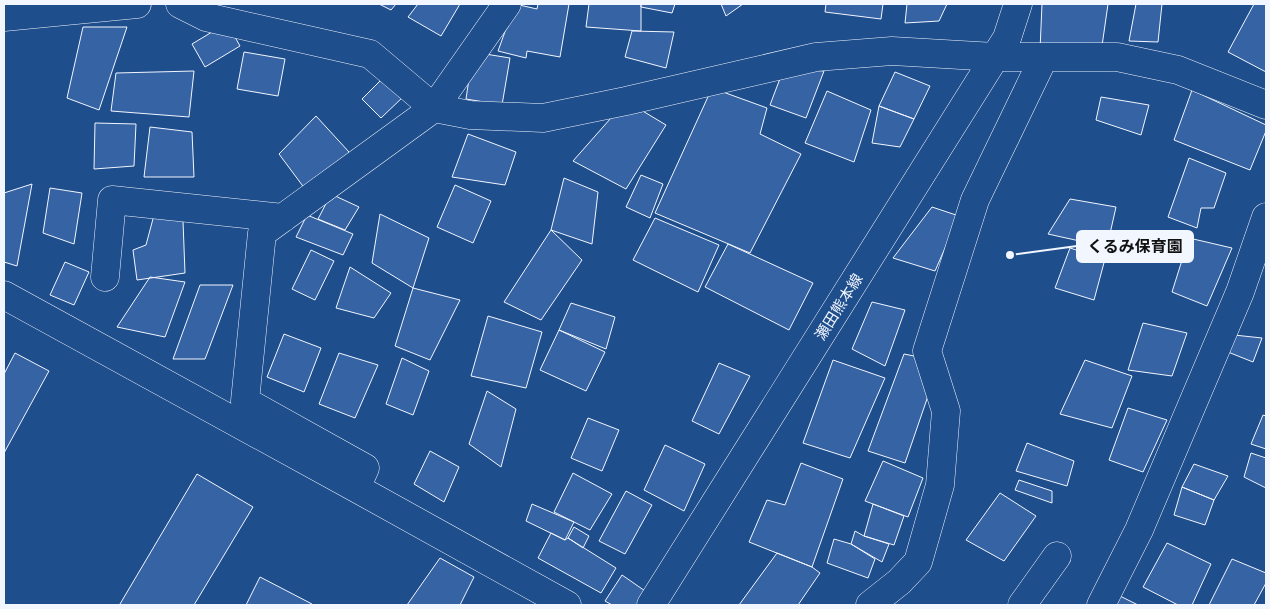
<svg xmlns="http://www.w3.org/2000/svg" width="1270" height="609" viewBox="0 0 1270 609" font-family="Karla,'Noto Sans JP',sans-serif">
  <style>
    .building { fill: #3563a3; stroke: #f2f6ff }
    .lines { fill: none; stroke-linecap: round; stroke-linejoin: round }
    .minor-casing { stroke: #f2f6ff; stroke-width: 29 }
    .major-casing { stroke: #f2f6ff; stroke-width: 29 }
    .minor { stroke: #1f4e8c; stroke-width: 28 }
    .major { stroke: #1f4e8c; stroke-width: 28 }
    .labels { text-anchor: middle; stroke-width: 4; stroke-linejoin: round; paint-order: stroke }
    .street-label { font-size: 15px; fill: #f2f6ff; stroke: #1f4e8c }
    .leader { fill: none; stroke: #f2f6ff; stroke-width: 2 }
    .callout-dot { fill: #f2f6ff; stroke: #1f4e8c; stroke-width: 2 }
    .callout { fill: #f2f6ff; stroke: #f2f6ff; stroke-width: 2 }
    .callout-label { font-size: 16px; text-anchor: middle; font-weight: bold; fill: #111 }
  </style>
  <rect width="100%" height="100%" fill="#1f4e8c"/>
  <!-- building -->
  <path class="building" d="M 379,4 L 396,4 L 391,10 Z
    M 418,4 L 460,4 L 441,36 L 408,17 Z
    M 515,4 L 537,9 L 538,4 L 569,4 L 560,57 L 527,51 L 526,58 L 498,51 Z
    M 589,4 L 641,4 L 641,31 L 586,27 Z
    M 641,4 L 675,4 L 672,13 L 641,7 Z
    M 721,4 L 743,4 L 726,16 Z
    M 826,4 L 883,4 L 881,19 L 825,12 Z
    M 907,4 L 947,4 L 939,21 L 905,23 Z
    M 1042,4 L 1108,4 L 1101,53 L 1040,50 Z
    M 1136,4 L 1162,4 L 1158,42 L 1129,41 Z
    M 1254,4 L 1266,4 L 1266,72 L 1228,52 Z
    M 227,23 L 240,46 L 205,67 L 192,44 Z
    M 83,27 L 127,27 L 99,110 L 67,98 Z
    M 632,31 L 674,32 L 666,68 L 625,57 Z
    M 244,52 L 285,59 L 278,96 L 237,89 Z
    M 473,52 L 510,58 L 502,105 L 466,99 Z
    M 784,68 L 824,71 L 806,118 L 770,105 Z
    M 194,71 L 189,117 L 111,111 L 116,73 Z
    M 895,72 L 930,86 L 914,119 L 879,106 Z
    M 385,76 L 404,96 L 381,118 L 362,99 Z
    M 712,88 L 767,108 L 760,134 L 801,154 L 750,253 L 655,213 Z
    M 1192,90 L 1266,125 L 1266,131 L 1250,170 L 1174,140 Z
    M 827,91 L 871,110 L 854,162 L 805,143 Z
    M 1101,97 L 1149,105 L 1141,135 L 1096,120 Z
    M 626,101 L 666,125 L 626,189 L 573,161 Z
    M 879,106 L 914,119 L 900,147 L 872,143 Z
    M 316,116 L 349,152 L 311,197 L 279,154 Z
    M 95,123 L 136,124 L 134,166 L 94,169 Z
    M 150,127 L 192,132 L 194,177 L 144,177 Z
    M 468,134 L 516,152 L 505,185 L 452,177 Z
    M 1189,158 L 1226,173 L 1214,208 L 1201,208 L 1197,228 L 1168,217 Z
    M 641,175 L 663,184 L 650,218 L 626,207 Z
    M 564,178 L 598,192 L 592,244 L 551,230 Z
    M 32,184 L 17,266 L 4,262 L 4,193 Z
    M 455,185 L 491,201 L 473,243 L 437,227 Z
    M 50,188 L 82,193 L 74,244 L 43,233 Z
    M 331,194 L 359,207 L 345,230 L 318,219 Z
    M 1070,199 L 1116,207 L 1107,247 L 1048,234 Z
    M 932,207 L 959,216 L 935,271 L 893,258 Z
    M 380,214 L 429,238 L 413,288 L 372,263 Z
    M 154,215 L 183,221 L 185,273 L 137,280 L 133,250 L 146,245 Z
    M 307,215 L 353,234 L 343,255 L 296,237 Z
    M 655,218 L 719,245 L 698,292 L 633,260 Z
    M 551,230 L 582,260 L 541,320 L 504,302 Z
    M 1189,238 L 1232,248 L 1207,306 L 1172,292 Z
    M 728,244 L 813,283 L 789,330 L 705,287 Z
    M 1070,248 L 1105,259 L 1094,300 L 1055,288 Z
    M 311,250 L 334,261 L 315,300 L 292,289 Z
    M 65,262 L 89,272 L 74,305 L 50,295 Z
    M 350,267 L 391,293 L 374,318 L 336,308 Z
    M 150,277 L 185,282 L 165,337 L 117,327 Z
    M 200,285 L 233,285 L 205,359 L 173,359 Z
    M 413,288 L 460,300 L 430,360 L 395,346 Z
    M 872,302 L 905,310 L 885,366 L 852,349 Z
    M 571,303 L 615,317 L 606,349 L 559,330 Z
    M 488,316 L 542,332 L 526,388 L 471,376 Z
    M 1143,323 L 1187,333 L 1172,376 L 1128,370 Z
    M 559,330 L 605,352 L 586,391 L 540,370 Z
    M 284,334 L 321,348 L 304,392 L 267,377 Z
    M 1234,335 L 1262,338 L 1253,362 L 1228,352 Z
    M 15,353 L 49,371 L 4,453 L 4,374 Z
    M 339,353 L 378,365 L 355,418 L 319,404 Z
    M 904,354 L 919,357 L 929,393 L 905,463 L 868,451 Z
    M 402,358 L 429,371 L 413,415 L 386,404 Z
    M 833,360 L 885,378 L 850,458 L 803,443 Z
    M 1085,360 L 1132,376 L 1112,428 L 1060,414 Z
    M 719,363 L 750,376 L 719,434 L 692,421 Z
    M 487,391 L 516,409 L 501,467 L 469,444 Z
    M 1128,408 L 1167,420 L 1143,472 L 1109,460 Z
    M 1263,415 L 1266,416 L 1266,449 L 1251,444 Z
    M 588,418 L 619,430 L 602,471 L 571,458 Z
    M 1027,443 L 1074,461 L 1067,486 L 1016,471 Z
    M 665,445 L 705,464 L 684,511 L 644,490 Z
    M 430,451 L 459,467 L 444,502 L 414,484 Z
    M 1251,453 L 1266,458 L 1266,488 L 1244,477 Z
    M 883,461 L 923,478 L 908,517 L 865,501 Z
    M 801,463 L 843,479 L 812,567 L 749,542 L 767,500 L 785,505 Z
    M 1194,464 L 1228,476 L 1214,500 L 1182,487 Z
    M 573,473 L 612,494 L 590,530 L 554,512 Z
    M 197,474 L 253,507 L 194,605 L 122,605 L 120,604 Z
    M 1019,480 L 1052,491 L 1052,503 L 1015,490 Z
    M 1182,487 L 1214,500 L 1205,525 L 1174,515 Z
    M 626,491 L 652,505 L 625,554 L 599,541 Z
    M 1000,493 L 1036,516 L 1004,561 L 966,540 Z
    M 532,504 L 574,522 L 565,540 L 526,521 Z
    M 873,504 L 904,516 L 894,545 L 864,536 Z
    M 574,527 L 589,536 L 583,548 L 568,538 Z
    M 855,531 L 864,536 L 889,544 L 882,562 L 851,544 Z
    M 551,533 L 565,540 L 568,538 L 616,568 L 601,593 L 538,558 Z
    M 834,539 L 851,544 L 875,559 L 868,578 L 827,563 Z
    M 1167,543 L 1211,564 L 1192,605 L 1178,605 L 1143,587 Z
    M 777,553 L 812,567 L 820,573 L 798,605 L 739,605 Z
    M 440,558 L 474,577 L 460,605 L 407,605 Z
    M 1232,559 L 1266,573 L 1266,583 L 1254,605 L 1209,605 Z
    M 622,575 L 648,593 L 638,605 L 612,605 L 605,601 Z
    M 260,577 L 312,604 L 311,605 L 246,605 Z
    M 1118,595 L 1138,605 L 1113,605 Z"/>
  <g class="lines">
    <defs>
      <path id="minor" d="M 180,4 L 206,17 L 370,54 L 434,108 L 470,115 L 543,118 L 626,101 L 816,57 L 892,51 L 995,57 L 1117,57 L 1178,70 L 1266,105
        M 4,17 L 137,4
        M 105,277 L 112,200 L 283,218
        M 4,295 L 356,488 L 567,605
        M 356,488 L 365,468 L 245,401 L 262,233 L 434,108 L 507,4
        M 870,605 L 899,582 L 918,562 L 940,485 L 946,411 L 927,351 L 975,200 L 1044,57
        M 1022,605 L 1057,556
        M 1101,605 L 1139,530 L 1240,292 L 1266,217"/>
      <path id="major" d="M 651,605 L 995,57 L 1007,38 L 1018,4"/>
    </defs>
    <!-- minor casing -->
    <use href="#minor" class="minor-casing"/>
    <!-- major casing -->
    <use href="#major" class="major-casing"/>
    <!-- minor -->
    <use href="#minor" class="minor"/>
    <!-- major -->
    <use href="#major" class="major"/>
  </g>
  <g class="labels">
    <!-- street labels -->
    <g class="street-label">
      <text transform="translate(839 307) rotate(-58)" y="5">瀬田熊本線</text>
    </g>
  </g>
  <!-- callouts -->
  <path class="leader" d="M1010 255L1077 246"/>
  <circle class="callout-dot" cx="1010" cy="255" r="5"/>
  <rect class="callout" x="1077" y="231" width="116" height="31" rx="5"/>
  <g class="callout-label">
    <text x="1135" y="252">くるみ保育園</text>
  </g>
  <!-- border -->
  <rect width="1270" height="609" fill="none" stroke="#f2f6ff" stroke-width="10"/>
</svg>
